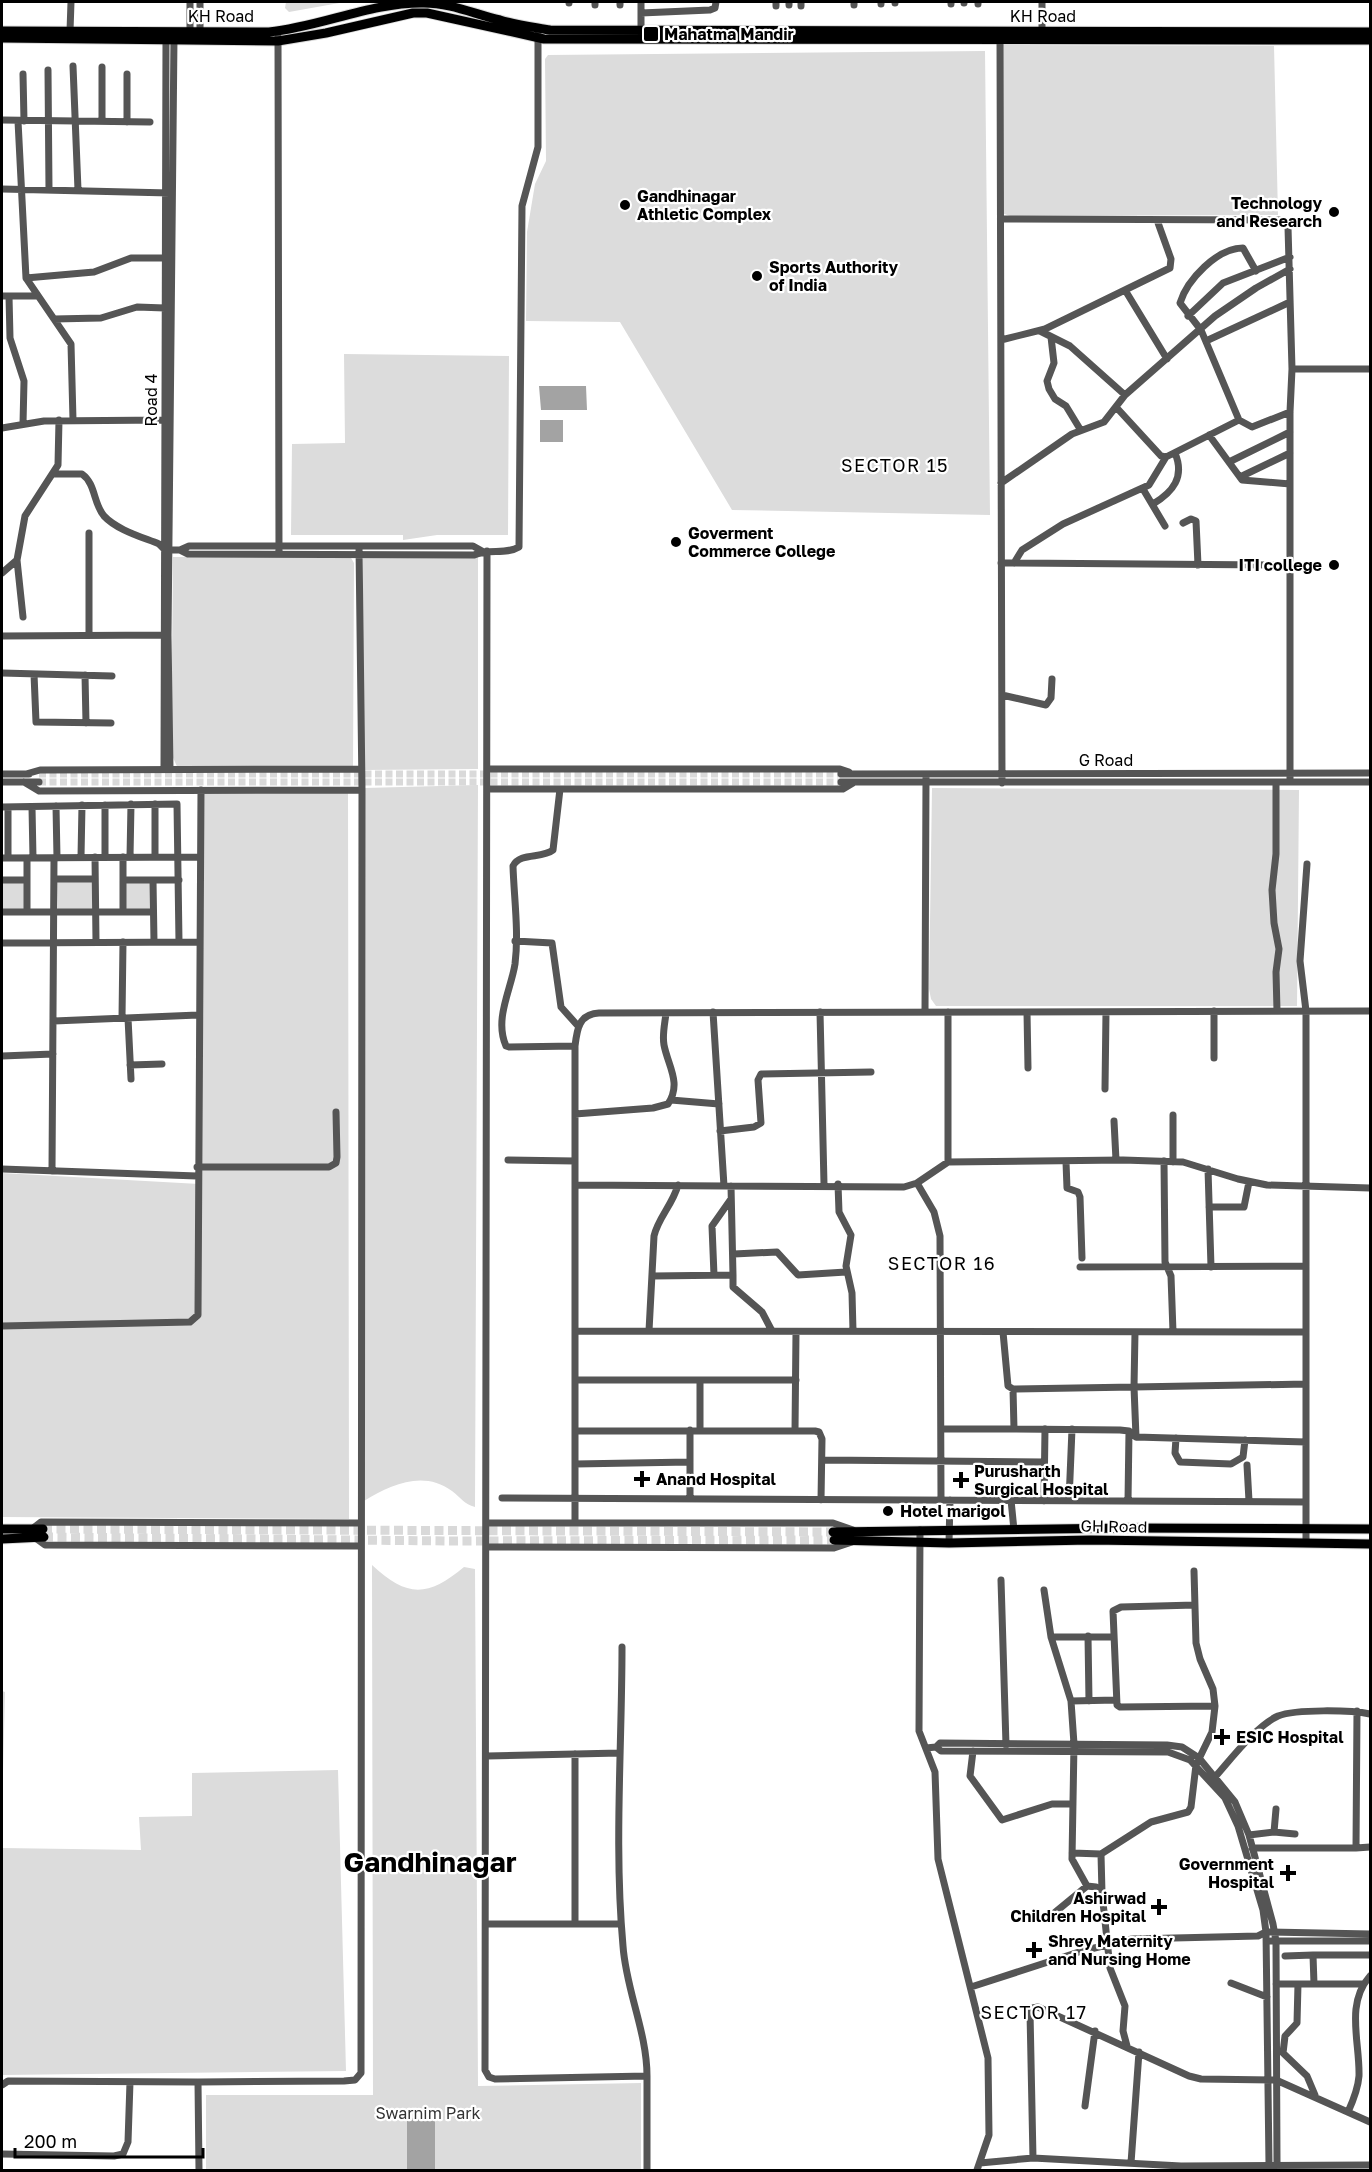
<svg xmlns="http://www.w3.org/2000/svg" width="1372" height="2172" viewBox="0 0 1372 2172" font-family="'Golos Text',sans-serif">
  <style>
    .green { fill: #dcdcdc }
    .water { fill: #a3a3a3 }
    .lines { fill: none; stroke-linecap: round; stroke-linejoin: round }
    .minor-tunnel { stroke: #d9d9d9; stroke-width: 7; stroke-dasharray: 7 3.5; stroke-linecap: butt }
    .major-tunnel { stroke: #d9d9d9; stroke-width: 9; stroke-dasharray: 9 4.5; stroke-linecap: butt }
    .major-casing { stroke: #dbdbdb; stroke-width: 11 }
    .minor { stroke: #555; stroke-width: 7 }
    .major { stroke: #000; stroke-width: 9 }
    .rail { stroke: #000; stroke-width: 1.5; stroke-dasharray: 9 3 1.5 3; stroke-linecap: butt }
    .poi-dot { fill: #000; stroke: #fff; stroke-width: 2 }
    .labels { text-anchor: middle; stroke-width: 4.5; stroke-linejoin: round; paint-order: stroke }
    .street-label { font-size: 16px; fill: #000; stroke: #fff }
    .poi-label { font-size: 16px; font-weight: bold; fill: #000; stroke: #fff; text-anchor: start }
    .park-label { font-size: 16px; fill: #333; stroke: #fff }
    .neighbourhood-label { font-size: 18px; letter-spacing: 1.5px; fill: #000; stroke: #fff }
    .town-label { font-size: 28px; font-weight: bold; fill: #000; stroke: #fff }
  </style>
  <rect width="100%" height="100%" fill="#fff"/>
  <!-- green -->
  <path class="green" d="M 286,2 L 345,2 L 289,12 L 285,8 Z
    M 999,45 L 1274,46 L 1278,215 L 1010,216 L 999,212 Z
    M 985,51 L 990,515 L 732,510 L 620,322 L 526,321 L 527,232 L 535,184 L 546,161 L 545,59 L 548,55 Z
    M 344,354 L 509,356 L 508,535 L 437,535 L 403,540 L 403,535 L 291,535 L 292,444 L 345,443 Z
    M 350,556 L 354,563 L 353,768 L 179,771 L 171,753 L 173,557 Z
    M 363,556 L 478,556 L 478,769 L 363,770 Z
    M 478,785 L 475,1507 C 464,1504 461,1498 452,1491 C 424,1470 391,1484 364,1501 L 364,788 Z
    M 203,788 L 348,789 L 349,1519 L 2,1517 L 2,1173 L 199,1184 Z
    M 932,788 L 1299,790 L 1297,1006 L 936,1006 L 931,999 L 929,989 Z
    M 2,882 L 25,883 L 25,910 L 2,909 Z
    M 57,882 L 92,882 L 92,910 L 58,910 Z
    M 126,883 L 150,883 L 150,911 L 126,911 Z
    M 372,1565 C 407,1598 428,1597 464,1567 L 475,1569 L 478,2086 L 641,2083 L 641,2170 L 206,2170 L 206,2095 L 373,2095 Z
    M 2,1691 L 5,1692 L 2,1813 Z
    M 338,1770 L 346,2071 L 2,2075 L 2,1848 L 141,1850 L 139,1817 L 192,1816 L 192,1773 Z"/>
  <!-- water -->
  <path class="water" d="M 539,386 L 586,386 L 587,410 L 541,410 Z
    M 540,420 L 563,420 L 563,442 L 540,442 Z
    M 407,2118 L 435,2118 L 435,2170 L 407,2170 Z"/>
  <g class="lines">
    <!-- minor-tunnel -->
    <path class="minor-tunnel" d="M 39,774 L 841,774
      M 39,782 L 841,782"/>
    <!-- major-tunnel -->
    <path class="major-tunnel" d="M 43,1529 L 833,1532
      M 44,1537 L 452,1541 L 834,1540"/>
    <defs>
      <path id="major" d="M 2,31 L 269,32 C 321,27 371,2 424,3 C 451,3 474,14 500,20 C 516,25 533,27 550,30 L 1370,32
        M 2,38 L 278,41 L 326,33 L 413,13 L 427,13 L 544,39 L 1370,40
        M 2,1529 L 43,1529
        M 833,1532 L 1126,1528 L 1370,1529
        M 2,1539 L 44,1537
        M 834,1540 L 949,1543 L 1090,1540 L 1370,1544"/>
    </defs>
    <!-- major casing -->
    <use href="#major" class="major-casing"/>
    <!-- minor -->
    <path class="minor" d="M 569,2 L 569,3
      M 595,2 L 595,5
      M 620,2 L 620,5
      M 641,2 L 641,33
      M 776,2 L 776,6
      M 789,2 L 789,5
      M 801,2 L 801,6
      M 854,2 L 854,5
      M 881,2 L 881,4
      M 895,2 L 895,3
      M 951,2 L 951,4
      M 964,2 L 964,3
      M 978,2 L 978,4
      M 1042,2 L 1042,35
      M 641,13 L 710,10 L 715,8 L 716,2
      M 70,31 L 71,2
      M 190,34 L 190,2
      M 200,35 L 200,2
      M 1000,36 L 1002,783
      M 278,37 L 279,554
      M 73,66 L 78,190
      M 102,67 L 102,121
      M 48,70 L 49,190
      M 23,74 L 24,121
      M 127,74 L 127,122
      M 2,120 L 150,122
      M 18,121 L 26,278 L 71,344 L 73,420
      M 2,189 L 170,193
      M 1001,219 L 1280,220 L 1288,227 L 1292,369 L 1290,412 L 1290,782
      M 26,278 L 94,272 L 131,258 L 165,258
      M 1125,290 L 1167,359
      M 2,296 L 37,296
      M 9,296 L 10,338 L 24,381 L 23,424
      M 1188,316 L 1223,283 L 1290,257
      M 54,319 L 101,318 L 137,307 L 165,308
      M 1040,331 L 1070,346 L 1125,395
      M 1051,337 L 1054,363 L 1047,381 L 1049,389 L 1055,399 L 1066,406 L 1080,429
      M 1001,340 L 1045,329 L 1170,268 L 1171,259 L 1157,220
      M 1206,341 L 1290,302
      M 1292,369 L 1370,369
      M 1116,407 L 1161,456 L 1166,457 L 1239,420 L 1252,427 L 1290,412
      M 1239,420 L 1201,330 L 1180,303 C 1187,280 1217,248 1243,248 L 1256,271
      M 2,428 L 44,421 L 166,420
      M 1209,435 L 1242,480 L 1290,484
      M 1229,462 L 1290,432
      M 53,474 L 82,474 C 96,484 93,503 104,516 C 117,530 142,537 159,544 L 165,550 L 180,550 L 188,554 L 474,555 C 488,548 506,555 519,547 L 522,206 L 538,147 L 538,34
      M 1240,477 L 1290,453
      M 1001,483 L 1072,434 L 1104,422 L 1125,395 L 1215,316 L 1256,288 L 1290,269
      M 1143,489 L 1165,526
      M 1153,504 C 1173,492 1185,477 1175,453
      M 1183,523 L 1191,519 L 1196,521 L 1198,565
      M 180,550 L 189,546 L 473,546 L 482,551
      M 487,551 L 485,2070 L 489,2077 L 495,2079 L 647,2076 L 647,2170
      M 17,560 L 23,617
      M 1001,563 L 1290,565
      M 1014,563 L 1022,550 L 1063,524 L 1149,485 L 1166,457
      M 2,573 L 17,560 L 25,516 L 58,465 L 59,420
      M 89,635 L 89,533
      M 2,636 L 167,635
      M 2,673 L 112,676
      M 34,674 L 36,722 L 111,723
      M 85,675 L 86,723
      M 1002,695 L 1046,705 L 1051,698 L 1052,679
      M 164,769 L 166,37
      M 170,769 L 168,635 L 174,37
      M 488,769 L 840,769 L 849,772
      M 2,774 L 29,774
      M 26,774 L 40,770 L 361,769
      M 841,774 L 1370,773
      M 2,782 L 39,782
      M 24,782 L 39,791 L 362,790
      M 841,782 L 1370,782
      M 1276,782 L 1276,854 L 1272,890 L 1274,923 L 1279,949 L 1276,972 L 1277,1011
      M 487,789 L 843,789 L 853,783
      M 560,789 L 553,850 C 542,859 520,852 513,866 C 514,898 519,932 515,964 C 511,990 494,1019 506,1046 L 509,1047 L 575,1046
      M 155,804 L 155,857
      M 56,806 L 57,858
      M 2,807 L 177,804 L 179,942
      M 32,807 L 33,858
      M 81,857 L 82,805
      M 95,857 L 96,942
      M 105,857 L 105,805
      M 123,857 L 123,912
      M 130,857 L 131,804
      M 2,858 L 199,857
      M 8,858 L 8,807
      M 54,879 L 95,879
      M 2,880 L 27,880 L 27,858
      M 27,880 L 27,912
      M 123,880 L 153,880
      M 2,912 L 153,912
      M 515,941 L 552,943 L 561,1007 L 578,1026
      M 154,942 L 153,880 L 179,880
      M 2,943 L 199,942
      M 713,1012 L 724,1186
      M 820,1012 L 824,1184
      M 925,1012 L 926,778
      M 1027,1012 L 1028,1068
      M 122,1018 L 123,942
      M 128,1018 L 131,1079
      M 54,1021 L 198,1015
      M 2,1056 L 53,1054
      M 1214,1058 L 1214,1011
      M 130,1065 L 162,1064
      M 1105,1089 L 1106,1012
      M 671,1100 L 719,1104
      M 575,1114 L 653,1108 L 668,1104 C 682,1083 668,1066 664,1045 C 662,1035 665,1023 666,1013
      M 1173,1115 L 1173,1162
      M 1114,1121 L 1116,1160
      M 720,1131 L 754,1127 L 761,1123 L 758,1080 L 761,1074 L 871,1072
      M 508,1160 L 575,1161
      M 1164,1161 L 1165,1262 L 1171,1276 L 1173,1332
      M 948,1162 L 948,1012
      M 1066,1162 L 1067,1188 L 1078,1192 L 1080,1197 L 1082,1258
      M 197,1167 L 329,1167 L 336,1163 L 337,1157 L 336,1112
      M 2,1169 L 197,1176
      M 1208,1169 L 1211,1267
      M 52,1171 L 54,858
      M 917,1183 L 934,1212 L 940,1236 L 941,1500
      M 838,1184 L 839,1212 L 851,1235 L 846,1266 L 852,1293 L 853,1331
      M 575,1185 L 904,1187 L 917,1183 L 948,1162 L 1123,1160 L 1183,1162 L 1238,1179 L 1267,1185 L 1370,1188
      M 1209,1207 L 1244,1207 L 1249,1182
      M 734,1254 L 777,1252 L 798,1275 L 846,1272
      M 1080,1267 L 1306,1266
      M 714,1275 L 712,1226 L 731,1199
      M 733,1275 L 733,1287 L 762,1312 L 772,1331
      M 653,1276 L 733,1275 L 731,1186
      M 2,1326 L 190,1322 L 198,1315 L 201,790
      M 575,1331 L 1306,1332
      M 649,1331 L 654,1236 C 658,1218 673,1204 678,1185
      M 1003,1332 L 1008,1386 L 1013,1389
      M 575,1380 L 796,1380
      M 700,1380 L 700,1430
      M 941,1429 L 1014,1429 L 1013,1389 L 1134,1387 L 1135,1332
      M 1014,1429 L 1120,1430 L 1129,1431 L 1136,1437 L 1134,1387 L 1306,1384
      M 575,1431 L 815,1431 L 819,1432 L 822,1439 L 821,1500
      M 795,1431 L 796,1332
      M 1136,1437 L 1306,1442
      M 1176,1438 L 1175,1453 L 1180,1462 L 1231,1464 L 1243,1457 L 1245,1440
      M 822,1460 L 1044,1462
      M 575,1464 L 690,1462
      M 1247,1465 L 1249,1501
      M 502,1498 L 1306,1502
      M 690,1499 L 690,1430
      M 1011,1500 L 1014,1530
      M 1044,1501 L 1045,1429
      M 1069,1501 L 1072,1429
      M 1128,1501 L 1129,1431
      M 487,1523 L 833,1523 L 853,1530
      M 575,1523 L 575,1046 C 577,1029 579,1014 599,1013 L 1370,1011
      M 32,1529 L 41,1522 L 360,1523
      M 920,1530 L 919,1731 L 935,1772 L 938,1859 L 988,2058 L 989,2135 L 977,2170
      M 34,1537 L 45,1545 L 360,1546
      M 949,1543 L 950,1500
      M 1306,1543 L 1306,1011 L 1300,961 L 1307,864
      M 487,1547 L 834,1548 L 852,1542
      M 1001,1580 L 1006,1745
      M 1044,1590 L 1051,1637 L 1071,1701 L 1074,1744 L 1072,1859 L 1087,1886 L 1096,1887 L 1102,1893 L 1110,1968 L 1125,2006 L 1123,2031 L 1127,2046
      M 1195,1605 L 1121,1607 L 1113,1611 L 1117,1705 L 1120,1707 L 1215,1706
      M 1088,1636 L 1089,1701
      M 1051,1637 L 1113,1637
      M 622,1647 C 622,1746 614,1847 623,1946 C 626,1990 647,2032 647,2076
      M 1071,1701 L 1116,1700
      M 1357,1711 L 1356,1848 L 1370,1847
      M 936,1747 L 941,1751 L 1168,1752 L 1190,1760 L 1225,1798 L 1238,1826 L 1263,1910 L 1266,1932 L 1269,2164
      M 926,1748 L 936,1747 L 940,1743 L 1167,1745 L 1182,1747 L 1199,1758 L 1235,1802 L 1249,1835 L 1273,1924 L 1276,1941 L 1277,2164
      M 973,1751 L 970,1776 L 1002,1820 L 1052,1804 L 1073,1804
      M 487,1756 L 620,1753
      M 1215,1777 C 1231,1759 1256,1726 1278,1716 C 1296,1709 1351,1710 1370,1714
      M 1274,1832 L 1276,1809
      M 1249,1835 L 1274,1832 L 1295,1834
      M 1252,1848 L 1356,1848
      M 1072,1853 L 1101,1854 L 1151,1822 L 1188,1812 L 1191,1807 L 1196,1765 L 1212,1732 L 1215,1706 L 1213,1689 L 1200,1659 L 1196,1643 L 1194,1571
      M 1101,1854 L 1102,1893
      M 1053,1914 L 1087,1886
      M 575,1922 L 575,1754
      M 486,1924 L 621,1924
      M 1271,1941 L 1370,1941
      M 1285,1956 L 1313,1955
      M 1231,1983 L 1267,1997
      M 1276,1984 L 1363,1984
      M 1298,1984 L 1297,2023 L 1285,2036 L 1283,2053 L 1307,2076 L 1315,2095
      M 1314,1984 L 1313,1955 L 1370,1955
      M 971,1987 L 1082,1951 L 1132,1939 L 1258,1936 L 1266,1932 L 1370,1934
      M 2,2085 L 8,2081 L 198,2082
      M 1085,2106 L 1095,2031
      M 1348,2112 C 1353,2101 1358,2089 1359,2076 C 1360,2042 1345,2004 1370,1976
      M 2,2154 L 114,2156 L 123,2154 L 128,2142 L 130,2082
      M 1033,2158 L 1030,2012 L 1032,2008 L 1038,2007 L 1189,2076 L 1201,2079 L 1276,2080 L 1370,2122
      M 980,2163 L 1033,2158 L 1181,2166 L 1370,2165
      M 1131,2163 L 1139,2052
      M 199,2170 L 198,2082 L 344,2081 L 355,2080 L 361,2073 L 362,790 L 359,546"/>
    <!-- major -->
    <use href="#major" class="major"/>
    <!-- rail -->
    <path class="rail" d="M 546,36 L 1344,37 L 1362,39 L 1370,44"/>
  </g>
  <!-- markers -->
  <g class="poi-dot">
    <rect x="643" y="26" width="16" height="16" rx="3"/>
    <circle cx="625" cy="205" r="6"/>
    <circle cx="1334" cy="212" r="6"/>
    <circle cx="757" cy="276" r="6"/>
    <circle cx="676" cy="542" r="6"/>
    <circle cx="1334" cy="565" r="6"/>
    <path d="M639 1470h6v6h6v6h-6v6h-6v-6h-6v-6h6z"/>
    <path d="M958 1471h6v6h6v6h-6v6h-6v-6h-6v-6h6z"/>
    <circle cx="888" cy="1511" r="6"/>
    <path d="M1219 1728h6v6h6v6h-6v6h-6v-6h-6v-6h6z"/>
    <path d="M1285 1864h6v6h6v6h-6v6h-6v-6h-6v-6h6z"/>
    <path d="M1156 1898h6v6h6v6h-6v6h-6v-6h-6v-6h6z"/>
    <path d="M1031 1941h6v6h6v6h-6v6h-6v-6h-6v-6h6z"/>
  </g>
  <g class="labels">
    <!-- street labels -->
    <g class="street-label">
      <text x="221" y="22">KH Road</text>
      <text x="1043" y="22">KH Road</text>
      <text transform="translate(151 400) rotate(-90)" y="6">Road 4</text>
      <text x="1106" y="766">G Road</text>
      <text transform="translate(1114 1526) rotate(1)" y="6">GH Road</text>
    </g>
    <!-- poi labels -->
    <g class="poi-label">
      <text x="664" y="40">Mahatma Mandir</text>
      <text x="637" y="202">Gandhinagar<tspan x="637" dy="18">Athletic Complex</tspan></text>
      <text x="1322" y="209" text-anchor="end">Technology<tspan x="1322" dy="18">and Research</tspan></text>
      <text x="769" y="273">Sports Authority<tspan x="769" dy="18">of India</tspan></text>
      <text x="688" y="539">Goverment<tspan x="688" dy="18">Commerce College</tspan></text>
      <text x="1322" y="571" text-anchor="end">ITI college</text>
      <text x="974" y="1477">Purusharth<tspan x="974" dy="18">Surgical Hospital</tspan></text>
      <text x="656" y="1485">Anand Hospital</text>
      <text x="900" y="1517">Hotel marigol</text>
      <text x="1236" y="1743">ESIC Hospital</text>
      <text x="1274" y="1870" text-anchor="end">Government<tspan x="1274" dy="18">Hospital</tspan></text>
      <text x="1146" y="1904" text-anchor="end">Ashirwad<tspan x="1146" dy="18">Children Hospital</tspan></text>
      <text x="1048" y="1947">Shrey Maternity<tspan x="1048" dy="18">and Nursing Home</tspan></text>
    </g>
    <!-- park labels -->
    <g class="park-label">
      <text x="428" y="2119">Swarnim Park</text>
    </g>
    <!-- neighbourhood labels -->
    <g class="neighbourhood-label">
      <text x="895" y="472">SECTOR 15</text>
      <text x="942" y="1270">SECTOR 16</text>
      <text x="1034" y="2019">SECTOR 17</text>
    </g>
    <!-- town labels -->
    <g class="town-label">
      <text x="430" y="1872">Gandhinagar</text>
    </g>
  </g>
  <!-- border -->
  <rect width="1372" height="2172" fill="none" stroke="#000000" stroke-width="6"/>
  <!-- scale -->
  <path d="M15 2148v9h188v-9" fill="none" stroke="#000000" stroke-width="3"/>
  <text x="24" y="2148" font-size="18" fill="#000000" stroke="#ffffff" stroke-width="4.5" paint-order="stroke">200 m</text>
</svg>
